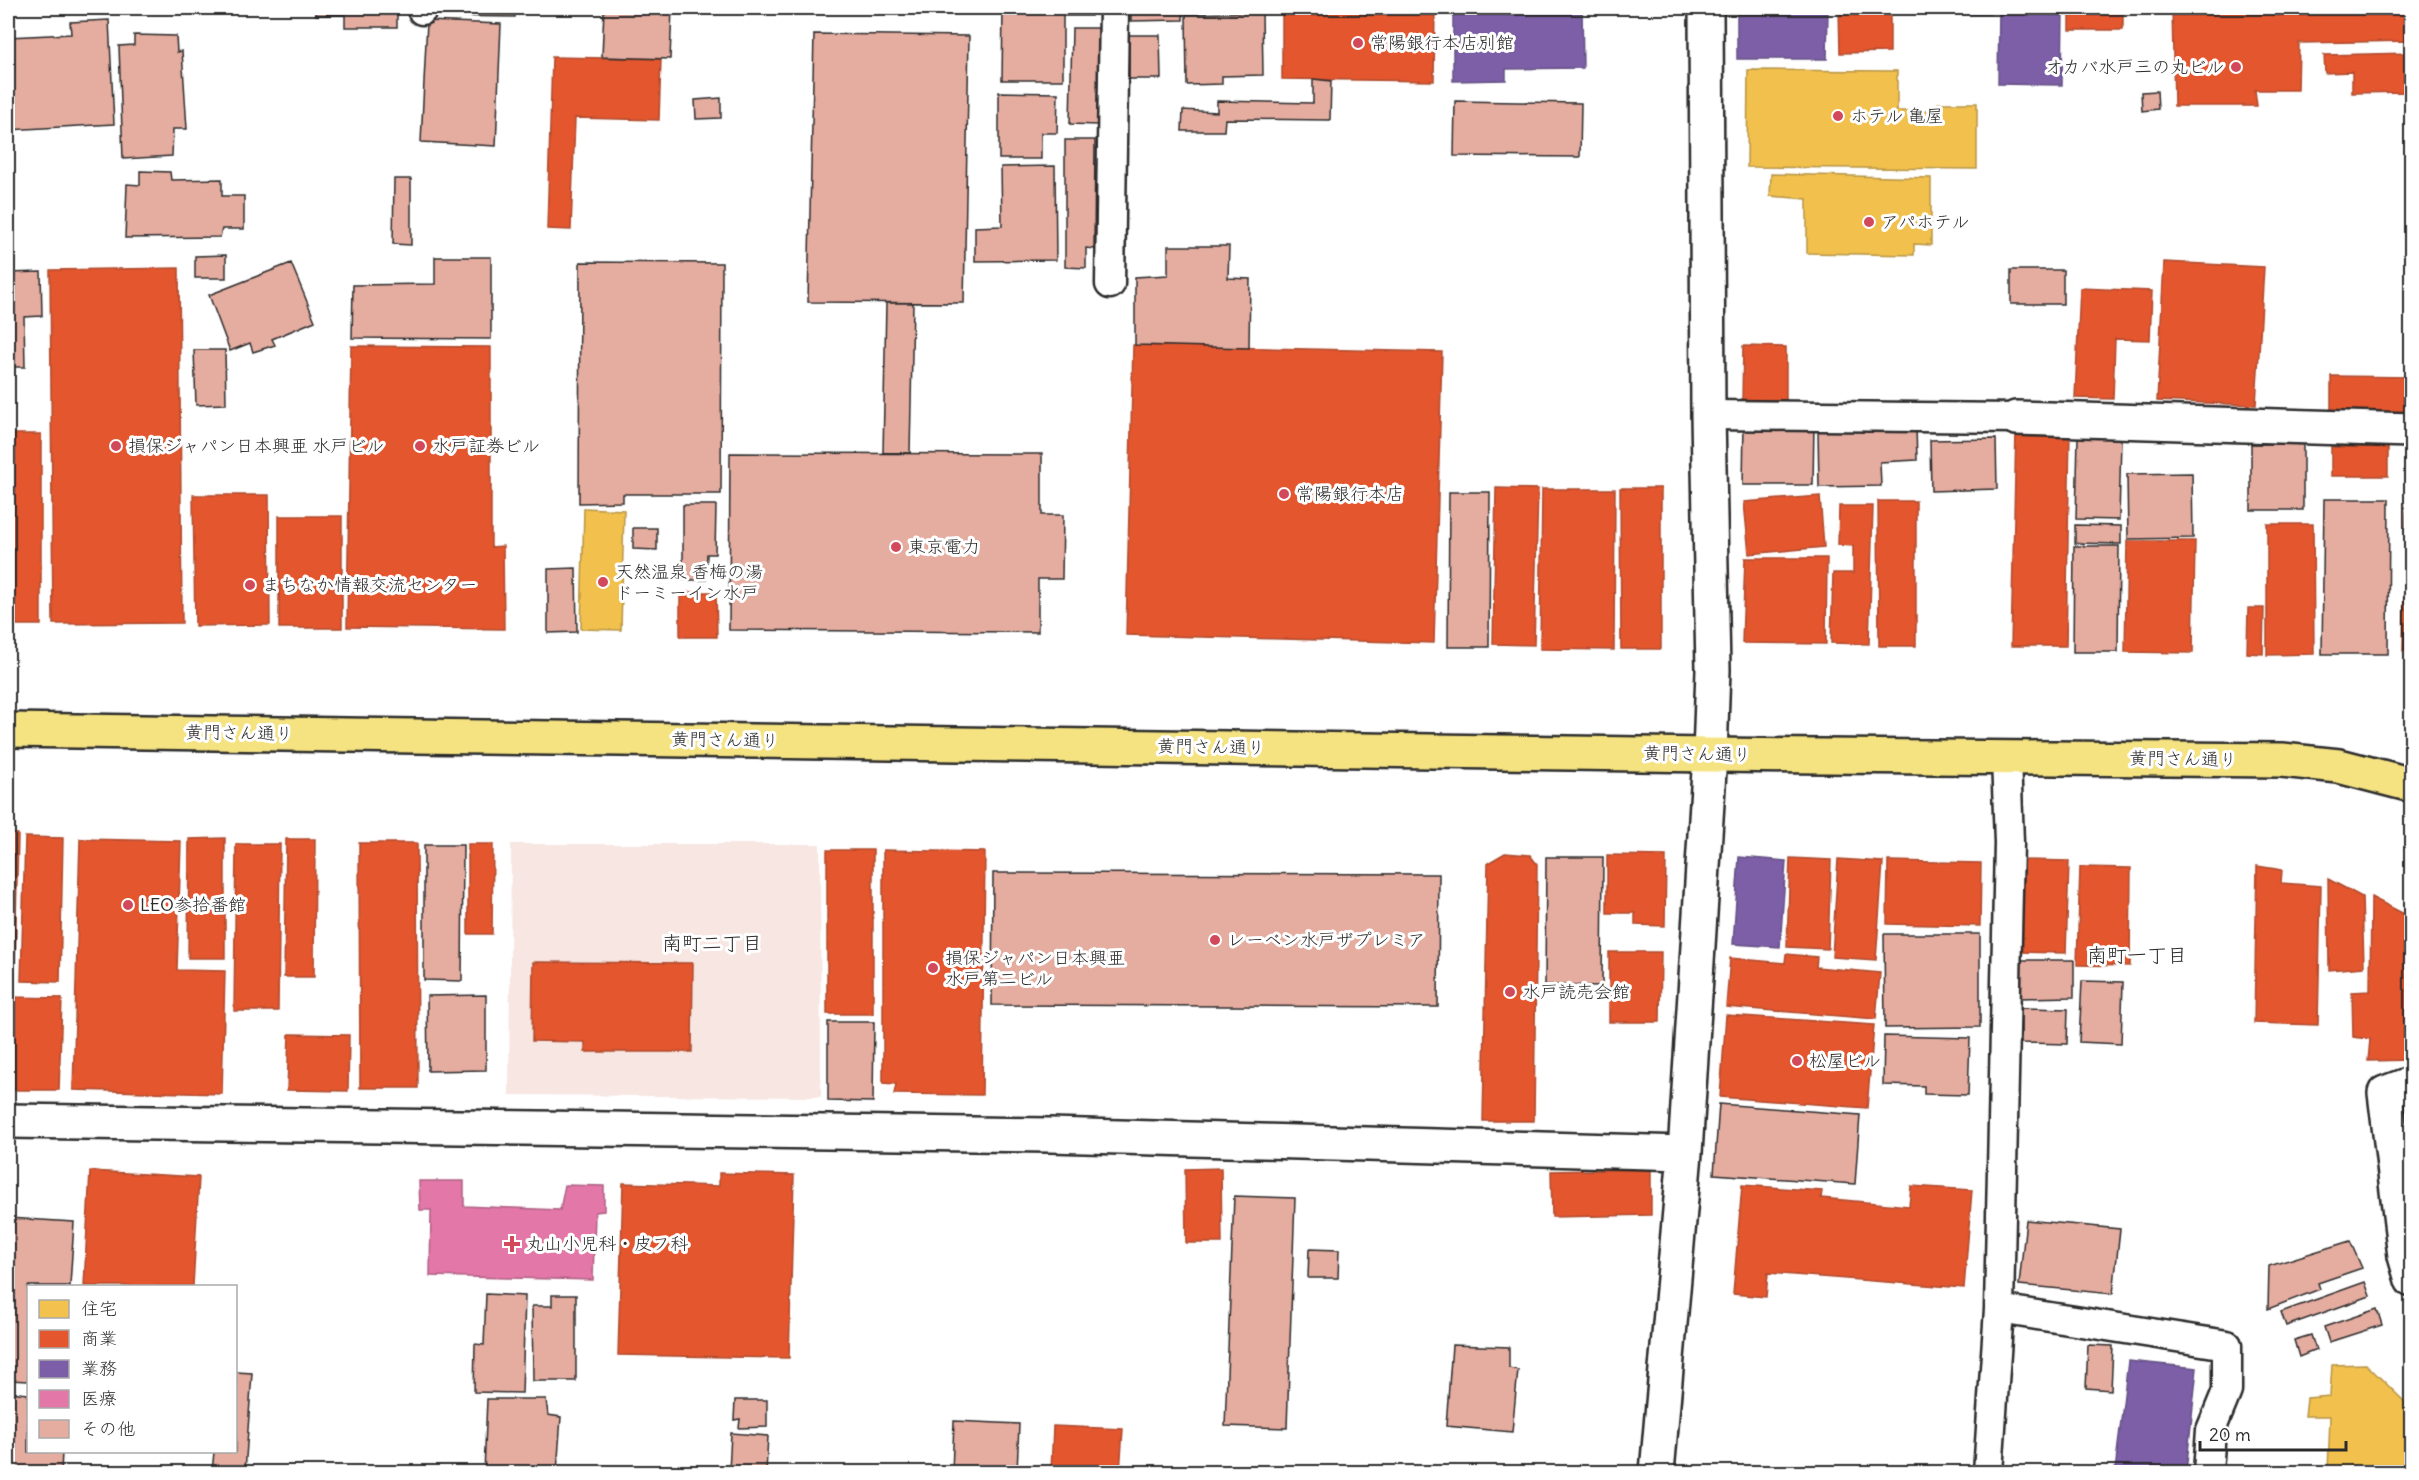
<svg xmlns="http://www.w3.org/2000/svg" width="2419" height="1480" viewBox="0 0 2419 1480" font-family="Delius,'Klee One',sans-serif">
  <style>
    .built { fill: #f7e6e2 }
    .homes { fill: #f2c14e; stroke: #b69444; stroke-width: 1.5 }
    .shops { fill: #e4572e; stroke: #ac4a2d; stroke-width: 1.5 }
    .offices { fill: #7b5ea7; stroke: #634f82; stroke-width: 1.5 }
    .health { fill: #e377a8; stroke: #ac6082; stroke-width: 1.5 }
    .building { fill: #e5aca0; stroke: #2b2b2b; stroke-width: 1.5 }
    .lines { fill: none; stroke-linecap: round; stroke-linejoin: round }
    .lane-casing { stroke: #2b2b2b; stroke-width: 33 }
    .street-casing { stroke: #2b2b2b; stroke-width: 38 }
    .highway-casing { stroke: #2b2b2b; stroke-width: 38 }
    .lane { stroke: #fff; stroke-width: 28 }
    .street { stroke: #fff; stroke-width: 33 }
    .highway { stroke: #f5e382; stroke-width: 33 }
    .poi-dot { fill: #d1495b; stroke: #fff; stroke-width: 2 }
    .labels { text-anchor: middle; stroke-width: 6; stroke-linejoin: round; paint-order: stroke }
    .poi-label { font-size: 18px; fill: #2b2b2b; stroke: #fff; text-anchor: start }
    .street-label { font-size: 18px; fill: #2b2b2b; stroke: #fff }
    .neighbourhood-label { font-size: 20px; fill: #2b2b2b; stroke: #fff }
  </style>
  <rect width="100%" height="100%" fill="#fff"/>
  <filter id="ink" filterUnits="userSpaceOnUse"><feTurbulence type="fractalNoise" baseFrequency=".0167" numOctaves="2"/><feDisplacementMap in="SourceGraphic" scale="12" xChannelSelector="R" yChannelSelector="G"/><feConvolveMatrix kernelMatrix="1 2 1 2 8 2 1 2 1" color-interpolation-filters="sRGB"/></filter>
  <g filter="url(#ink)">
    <!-- built -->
    <path class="built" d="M 511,844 L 820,844 L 821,1097 L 509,1095 Z"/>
    <!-- homes -->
    <path class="homes" d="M 1748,70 L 1897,71 L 1897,111 L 1938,111 L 1938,103 L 1977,103 L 1977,169 L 1747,167 Z
      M 1771,174 L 1931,178 L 1931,245 L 1914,244 L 1914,255 L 1807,253 L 1807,199 L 1770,196 Z
      M 584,508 L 624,510 L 621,630 L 581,629 Z
      M 2366,1364 L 2412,1409 L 2412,1472 L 2328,1472 L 2330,1416 L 2305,1416 L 2307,1398 L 2330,1396 L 2332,1365 Z"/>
    <!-- shops -->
    <path class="shops" d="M 1282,8 L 1435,8 L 1434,81 L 1282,79 Z
      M 1839,8 L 1890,8 L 1890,52 L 1840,53 Z
      M 2070,8 L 2123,8 L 2123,30 L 2070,30 Z
      M 2172,8 L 2412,8 L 2412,41 L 2299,43 L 2298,90 L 2255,90 L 2257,106 L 2174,106 Z
      M 2412,53 L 2412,92 L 2352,93 L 2352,72 L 2325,73 L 2324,55 Z
      M 552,57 L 661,59 L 659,120 L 575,118 L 571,230 L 547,229 Z
      M 2164,262 L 2264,267 L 2256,405 L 2157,401 Z
      M 179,268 L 182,623 L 53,624 L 50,270 Z
      M 2080,288 L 2152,291 L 2150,340 L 2115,339 L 2113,399 L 2075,398 Z
      M 1133,345 L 1442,352 L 1434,643 L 1126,635 Z
      M 351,346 L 491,347 L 491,547 L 503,546 L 504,629 L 347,627 Z
      M 1743,346 L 1786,347 L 1786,400 L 1742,400 Z
      M 2331,376 L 2412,377 L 2412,412 L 2331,411 Z
      M 2016,430 L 2070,431 L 2066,646 L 2011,646 Z
      M 8,434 L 41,434 L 41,625 L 8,625 Z
      M 2408,445 L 2412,445 L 2412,651 L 2403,651 Z
      M 2331,447 L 2388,447 L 2388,476 L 2331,476 Z
      M 1496,488 L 1538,489 L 1534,645 L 1493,644 Z
      M 1620,488 L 1661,488 L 1661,649 L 1621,649 Z
      M 1542,489 L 1615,489 L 1614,650 L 1540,649 Z
      M 193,495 L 269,495 L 270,625 L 195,626 Z
      M 1820,496 L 1824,547 L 1749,554 L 1744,502 Z
      M 1878,501 L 1916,501 L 1916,646 L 1879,646 Z
      M 1839,506 L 1873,506 L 1869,644 L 1831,643 L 1833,573 L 1853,573 L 1853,546 L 1838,545 Z
      M 279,516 L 342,516 L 342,628 L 279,628 Z
      M 2267,524 L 2313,524 L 2314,654 L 2267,655 Z
      M 2127,541 L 2195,541 L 2193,653 L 2125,652 Z
      M 1745,558 L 1827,558 L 1826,644 L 1742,643 Z
      M 680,592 L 716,592 L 717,637 L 680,637 Z
      M 2248,608 L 2264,608 L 2263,654 L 2247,653 Z
      M 8,834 L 18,834 L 15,967 L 8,966 Z
      M 25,837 L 63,838 L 60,982 L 21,981 Z
      M 225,838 L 225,958 L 188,958 L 189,839 Z
      M 80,839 L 181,841 L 177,970 L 225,971 L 222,1094 L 73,1090 Z
      M 286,839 L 315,839 L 314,977 L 284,977 Z
      M 359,843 L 417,843 L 418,1088 L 360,1088 Z
      M 236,844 L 280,844 L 278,1011 L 234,1011 Z
      M 468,844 L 493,844 L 492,934 L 468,934 Z
      M 827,850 L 873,850 L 873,1014 L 827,1014 Z
      M 883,850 L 985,852 L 982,1095 L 894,1094 L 896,1084 L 883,1083 Z
      M 1505,853 L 1530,855 L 1537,864 L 1534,1121 L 1483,1121 L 1488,863 Z
      M 1607,855 L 1666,856 L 1665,926 L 1635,925 L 1635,913 L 1607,913 Z
      M 1790,858 L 1831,860 L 1828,949 L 1787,947 Z
      M 1838,859 L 1883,862 L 1876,960 L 1832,957 Z
      M 2022,860 L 2069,861 L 2066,953 L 2019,952 Z
      M 1888,861 L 1981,863 L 1980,926 L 1887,924 Z
      M 2257,866 L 2282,870 L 2281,883 L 2321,886 L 2318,1025 L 2254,1023 Z
      M 2080,867 L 2131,868 L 2130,966 L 2077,965 Z
      M 2328,879 L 2362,897 L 2364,967 L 2329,970 Z
      M 2371,897 L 2412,918 L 2412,1060 L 2368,1061 L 2370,1039 L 2353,1037 L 2352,992 L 2370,991 Z
      M 1609,952 L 1661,952 L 1660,1022 L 1609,1022 Z
      M 1786,954 L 1817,957 L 1816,967 L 1880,973 L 1876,1019 L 1726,1007 L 1730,958 L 1785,963 Z
      M 533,962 L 693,963 L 692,1052 L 585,1052 L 585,1042 L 532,1041 Z
      M 8,997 L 62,998 L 59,1090 L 8,1090 Z
      M 1726,1015 L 1874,1025 L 1867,1108 L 1720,1097 Z
      M 289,1034 L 349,1035 L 348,1091 L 287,1090 Z
      M 1221,1168 L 1222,1243 L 1186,1243 L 1185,1169 Z
      M 1651,1169 L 1651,1215 L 1552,1217 L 1551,1171 Z
      M 90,1171 L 199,1177 L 193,1286 L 84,1286 Z
      M 719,1173 L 794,1175 L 789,1358 L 618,1355 L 623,1183 L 719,1186 Z
      M 1742,1185 L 1822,1191 L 1821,1198 L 1909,1206 L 1911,1186 L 1972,1190 L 1964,1288 L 1768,1273 L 1766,1297 L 1733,1294 Z
      M 1053,1426 L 1123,1429 L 1120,1472 L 1051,1472 Z"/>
    <!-- offices -->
    <path class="offices" d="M 1453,8 L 1582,8 L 1583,68 L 1506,69 L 1506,80 L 1453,81 Z
      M 1737,8 L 1828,8 L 1827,59 L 1737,59 Z
      M 1934,8 L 1990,8 L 1990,14 L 1934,14 Z
      M 1999,8 L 2063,8 L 2062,85 L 1998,84 Z
      M 1739,857 L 1786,861 L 1780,947 L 1733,944 Z
      M 2128,1361 L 2197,1368 L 2186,1472 L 2115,1471 Z"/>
    <!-- health -->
    <path class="health" d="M 419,1181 L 464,1181 L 464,1206 L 560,1210 L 565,1185 L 604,1186 L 604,1211 L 595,1212 L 593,1280 L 430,1276 L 431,1210 L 420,1210 Z"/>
    <!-- building -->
    <path class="building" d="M 316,8 L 397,8 L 397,27 L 345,27 L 345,15 L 316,15 Z
      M 437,8 L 515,8 L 515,17 L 437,16 Z
      M 604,8 L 672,8 L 670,59 L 602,57 Z
      M 1003,8 L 1091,8 L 1091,16 L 1063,16 L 1063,80 L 1002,80 Z
      M 1131,8 L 1183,8 L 1183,20 L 1131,21 Z
      M 1262,12 L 1263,75 L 1222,76 L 1222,84 L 1187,85 L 1186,14 Z
      M 109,20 L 114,124 L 8,130 L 8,37 L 71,34 L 70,22 Z
      M 427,21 L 501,24 L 496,146 L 421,142 Z
      M 1072,28 L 1099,28 L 1097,125 L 1070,124 Z
      M 814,34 L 969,36 L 964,303 L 808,302 Z
      M 134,35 L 176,36 L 177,52 L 182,51 L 187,129 L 173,129 L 172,156 L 123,159 L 119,46 L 134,45 Z
      M 1129,35 L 1160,35 L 1161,79 L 1129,79 Z
      M 1313,79 L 1331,81 L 1330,120 L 1225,119 L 1224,131 L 1182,131 L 1183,110 L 1217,112 L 1217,101 L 1313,103 Z
      M 2157,91 L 2158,109 L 2142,111 L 2141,92 Z
      M 999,92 L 1058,93 L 1057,133 L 1041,133 L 1041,159 L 999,159 Z
      M 721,98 L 721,118 L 696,119 L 695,100 Z
      M 1455,101 L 1581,103 L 1580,157 L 1454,156 Z
      M 1065,140 L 1095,140 L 1094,249 L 1086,248 L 1086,268 L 1065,267 Z
      M 1055,166 L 1056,260 L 975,261 L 975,227 L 1002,226 L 1001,167 Z
      M 140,171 L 170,172 L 171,180 L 222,179 L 222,196 L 244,196 L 244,229 L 222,229 L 220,237 L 125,238 L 127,184 L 140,185 Z
      M 394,179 L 411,179 L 411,245 L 393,244 Z
      M 1168,246 L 1229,246 L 1228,278 L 1250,279 L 1249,348 L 1135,345 L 1135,277 L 1168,275 Z
      M 226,255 L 226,278 L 195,278 L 195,256 Z
      M 435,257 L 491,257 L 491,339 L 352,338 L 353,285 L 435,284 Z
      M 580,262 L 722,263 L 721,494 L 623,494 L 623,502 L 579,503 Z
      M 291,263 L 315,321 L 272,339 L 275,345 L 253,352 L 250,343 L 230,351 L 209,295 Z
      M 2011,270 L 2063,270 L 2063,304 L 2011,304 Z
      M 41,272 L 42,316 L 24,317 L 25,367 L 8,367 L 8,273 Z
      M 886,303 L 913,303 L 910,453 L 883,453 Z
      M 194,350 L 225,350 L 226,404 L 196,405 Z
      M 1744,422 L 1814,422 L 1813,485 L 1743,485 Z
      M 1916,428 L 1917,460 L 1880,462 L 1881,486 L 1819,487 L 1818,430 Z
      M 2078,437 L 2121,439 L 2119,520 L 2076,519 Z
      M 1996,439 L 1997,489 L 1931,491 L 1930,440 Z
      M 2251,444 L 2303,444 L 2303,510 L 2251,510 Z
      M 730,453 L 1042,454 L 1042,515 L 1063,515 L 1062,579 L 1038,579 L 1038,632 L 729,630 Z
      M 2192,473 L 2193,538 L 2128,539 L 2127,474 Z
      M 1449,492 L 1490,492 L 1489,647 L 1448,647 Z
      M 2324,499 L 2389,499 L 2388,654 L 2322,654 Z
      M 683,505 L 716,505 L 715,554 L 707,554 L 706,580 L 683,580 Z
      M 2075,525 L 2121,526 L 2121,544 L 2075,543 Z
      M 633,528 L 657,528 L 657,550 L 633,549 Z
      M 2074,546 L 2119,546 L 2118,652 L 2073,652 Z
      M 576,568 L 577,632 L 548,633 L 548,569 Z
      M 424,845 L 463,845 L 462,981 L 424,980 Z
      M 1546,857 L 1603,857 L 1602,986 L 1545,985 Z
      M 993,873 L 1439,874 L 1438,1007 L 992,1005 Z
      M 1884,934 L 1980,934 L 1980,1027 L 1885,1028 Z
      M 2019,960 L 2074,960 L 2074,997 L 2019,998 Z
      M 2082,981 L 2123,982 L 2121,1044 L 2079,1042 Z
      M 486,995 L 486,1070 L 428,1071 L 427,996 Z
      M 2021,1008 L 2068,1009 L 2067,1044 L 2021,1043 Z
      M 828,1022 L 874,1022 L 873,1102 L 828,1101 Z
      M 1884,1036 L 1970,1038 L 1968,1095 L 1924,1094 L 1924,1086 L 1883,1085 Z
      M 1719,1104 L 1860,1115 L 1855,1184 L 1714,1174 Z
      M 1234,1196 L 1295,1198 L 1287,1428 L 1225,1426 Z
      M 8,1218 L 74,1222 L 70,1286 L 28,1286 L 28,1381 L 8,1380 Z
      M 2026,1220 L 2120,1229 L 2113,1294 L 2019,1285 Z
      M 2350,1241 L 2362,1268 L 2318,1283 L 2320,1289 L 2268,1309 L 2269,1266 Z
      M 1309,1249 L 1339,1250 L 1338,1278 L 1308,1278 Z
      M 2365,1282 L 2370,1296 L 2286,1326 L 2281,1312 Z
      M 486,1294 L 525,1296 L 522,1393 L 474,1392 L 475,1344 L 484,1345 Z
      M 552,1295 L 576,1295 L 576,1381 L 533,1381 L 532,1306 L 552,1306 Z
      M 2377,1309 L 2382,1325 L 2329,1342 L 2324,1327 Z
      M 2311,1335 L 2316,1350 L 2299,1357 L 2294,1340 Z
      M 1452,1345 L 1509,1347 L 1509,1368 L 1518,1370 L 1512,1432 L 1446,1426 Z
      M 2088,1345 L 2113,1346 L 2111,1390 L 2086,1388 Z
      M 236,1372 L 252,1373 L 245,1472 L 212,1472 L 214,1452 L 236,1452 Z
      M 8,1392 L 28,1394 L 28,1452 L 62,1452 L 61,1472 L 8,1472 Z
      M 487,1399 L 546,1399 L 548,1415 L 561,1417 L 557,1472 L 484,1472 Z
      M 735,1400 L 767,1400 L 767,1427 L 739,1428 L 740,1419 L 734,1420 Z
      M 954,1421 L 1019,1424 L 1017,1472 L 952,1472 Z
      M 731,1433 L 768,1436 L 766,1472 L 729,1472 Z"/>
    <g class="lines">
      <defs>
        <path id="lane" d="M 422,10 L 422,8
          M 1110,284 L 1114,8
          M 1708,415 L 2016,418
          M 1999,1309 L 2227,1345 L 2227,1391 L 2211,1430 L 2208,1472
          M 1988,1472 L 1999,1309 L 2009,843 L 2006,757"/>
        <path id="street" d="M 2016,418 L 2412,430
          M 2412,1083 L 2385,1093 L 2405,1256 L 2412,1280
          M 8,1121 L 1050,1135 L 1685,1153
          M 1657,1472 L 1685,1153 L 1710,755 L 1713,670 L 1708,415 L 1706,8"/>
        <path id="highway" d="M 8,730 L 1710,755 L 2282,760 L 2339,766 L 2412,785"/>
      </defs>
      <!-- lane casing -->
      <use href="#lane" class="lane-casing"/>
      <!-- street casing -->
      <use href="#street" class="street-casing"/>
      <!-- highway casing -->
      <use href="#highway" class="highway-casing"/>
      <!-- lane -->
      <use href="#lane" class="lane"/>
      <!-- street -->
      <use href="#street" class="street"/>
      <!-- highway -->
      <use href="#highway" class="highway"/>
    </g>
  </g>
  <!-- markers -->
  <g class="poi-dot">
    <circle cx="1358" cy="43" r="6"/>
    <circle cx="2236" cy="67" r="6"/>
    <circle cx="1838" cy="116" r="6"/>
    <circle cx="1869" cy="222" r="6"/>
    <circle cx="116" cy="446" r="6"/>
    <circle cx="420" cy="446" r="6"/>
    <circle cx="1284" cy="494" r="6"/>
    <circle cx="896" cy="547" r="6"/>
    <circle cx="603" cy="582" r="6"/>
    <circle cx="250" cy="585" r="6"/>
    <circle cx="128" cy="905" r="6"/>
    <circle cx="1215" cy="940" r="6"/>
    <circle cx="933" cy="968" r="6"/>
    <circle cx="1510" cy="992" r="6"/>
    <circle cx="1797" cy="1061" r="6"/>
    <path d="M509 1235h6v6h6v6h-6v6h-6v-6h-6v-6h6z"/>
  </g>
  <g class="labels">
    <!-- poi labels -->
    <g class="poi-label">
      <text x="1370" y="49">常陽銀行本店別館</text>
      <text x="2224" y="73" text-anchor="end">オカバ水戸三の丸ビル</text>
      <text x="1850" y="122">ホテル 亀屋</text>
      <text x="1881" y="228">アパホテル</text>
      <text x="128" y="452">損保ジャパン日本興亜 水戸ビル</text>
      <text x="432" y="452">水戸証券ビル</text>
      <text x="1296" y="500">常陽銀行本店</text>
      <text x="908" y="553">東京電力</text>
      <text x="615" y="578">天然温泉 香梅の湯<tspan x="615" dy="21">ドーミーイン水戸</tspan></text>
      <text x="262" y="591">まちなか情報交流センター</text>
      <text x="140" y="911">LEO参拾番館</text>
      <text x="1227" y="946">レーベン水戸ザプレミア</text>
      <text x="945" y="964">損保ジャパン日本興亜<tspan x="945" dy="21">水戸第二ビル</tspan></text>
      <text x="1522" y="998">水戸読売会館</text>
      <text x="1809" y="1067">松屋ビル</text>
      <text x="526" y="1250">丸山小児科・皮フ科</text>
    </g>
    <!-- street labels -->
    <g class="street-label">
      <text transform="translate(239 733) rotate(1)" y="6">黄門さん通り</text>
      <text transform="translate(725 740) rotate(1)" y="6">黄門さん通り</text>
      <text transform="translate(1211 747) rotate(1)" y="6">黄門さん通り</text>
      <text transform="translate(1697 754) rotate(1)" y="6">黄門さん通り</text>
      <text transform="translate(2183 759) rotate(1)" y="6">黄門さん通り</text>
    </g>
    <!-- neighbourhood labels -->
    <g class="neighbourhood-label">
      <text x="712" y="950">南町二丁目</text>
      <text x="2137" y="962">南町一丁目</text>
    </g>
  </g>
  <!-- margin -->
  <rect width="2419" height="1480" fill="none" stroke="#fff" stroke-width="30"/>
  <rect x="15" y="15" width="2389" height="1450" fill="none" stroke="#2b2b2b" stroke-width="2" filter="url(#ink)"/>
  <!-- legend -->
  <rect x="27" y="1285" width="210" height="168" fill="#ffffff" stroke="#aaaaaa" stroke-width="1.5"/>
  <rect x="39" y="1300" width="30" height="18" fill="#f2c14e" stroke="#aaaaaa" stroke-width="1.5"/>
  <text x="81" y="1315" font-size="18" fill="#2b2b2b">住宅</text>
  <rect x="39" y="1330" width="30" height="18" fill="#e4572e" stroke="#aaaaaa" stroke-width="1.5"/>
  <text x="81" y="1345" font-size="18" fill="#2b2b2b">商業</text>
  <rect x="39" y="1360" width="30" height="18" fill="#7b5ea7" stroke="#aaaaaa" stroke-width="1.5"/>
  <text x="81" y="1375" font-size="18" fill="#2b2b2b">業務</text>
  <rect x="39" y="1390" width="30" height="18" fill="#e377a8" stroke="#aaaaaa" stroke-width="1.5"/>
  <text x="81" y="1405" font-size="18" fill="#2b2b2b">医療</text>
  <rect x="39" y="1420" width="30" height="18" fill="#e5aca0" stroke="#aaaaaa" stroke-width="1.5"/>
  <text x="81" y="1435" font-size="18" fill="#2b2b2b">その他</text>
  <!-- scale -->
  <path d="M2200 1441v9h146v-9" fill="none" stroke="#2b2b2b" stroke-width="3"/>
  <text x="2209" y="1441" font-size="18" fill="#2b2b2b" stroke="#ffffff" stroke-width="4.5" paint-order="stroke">20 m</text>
</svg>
